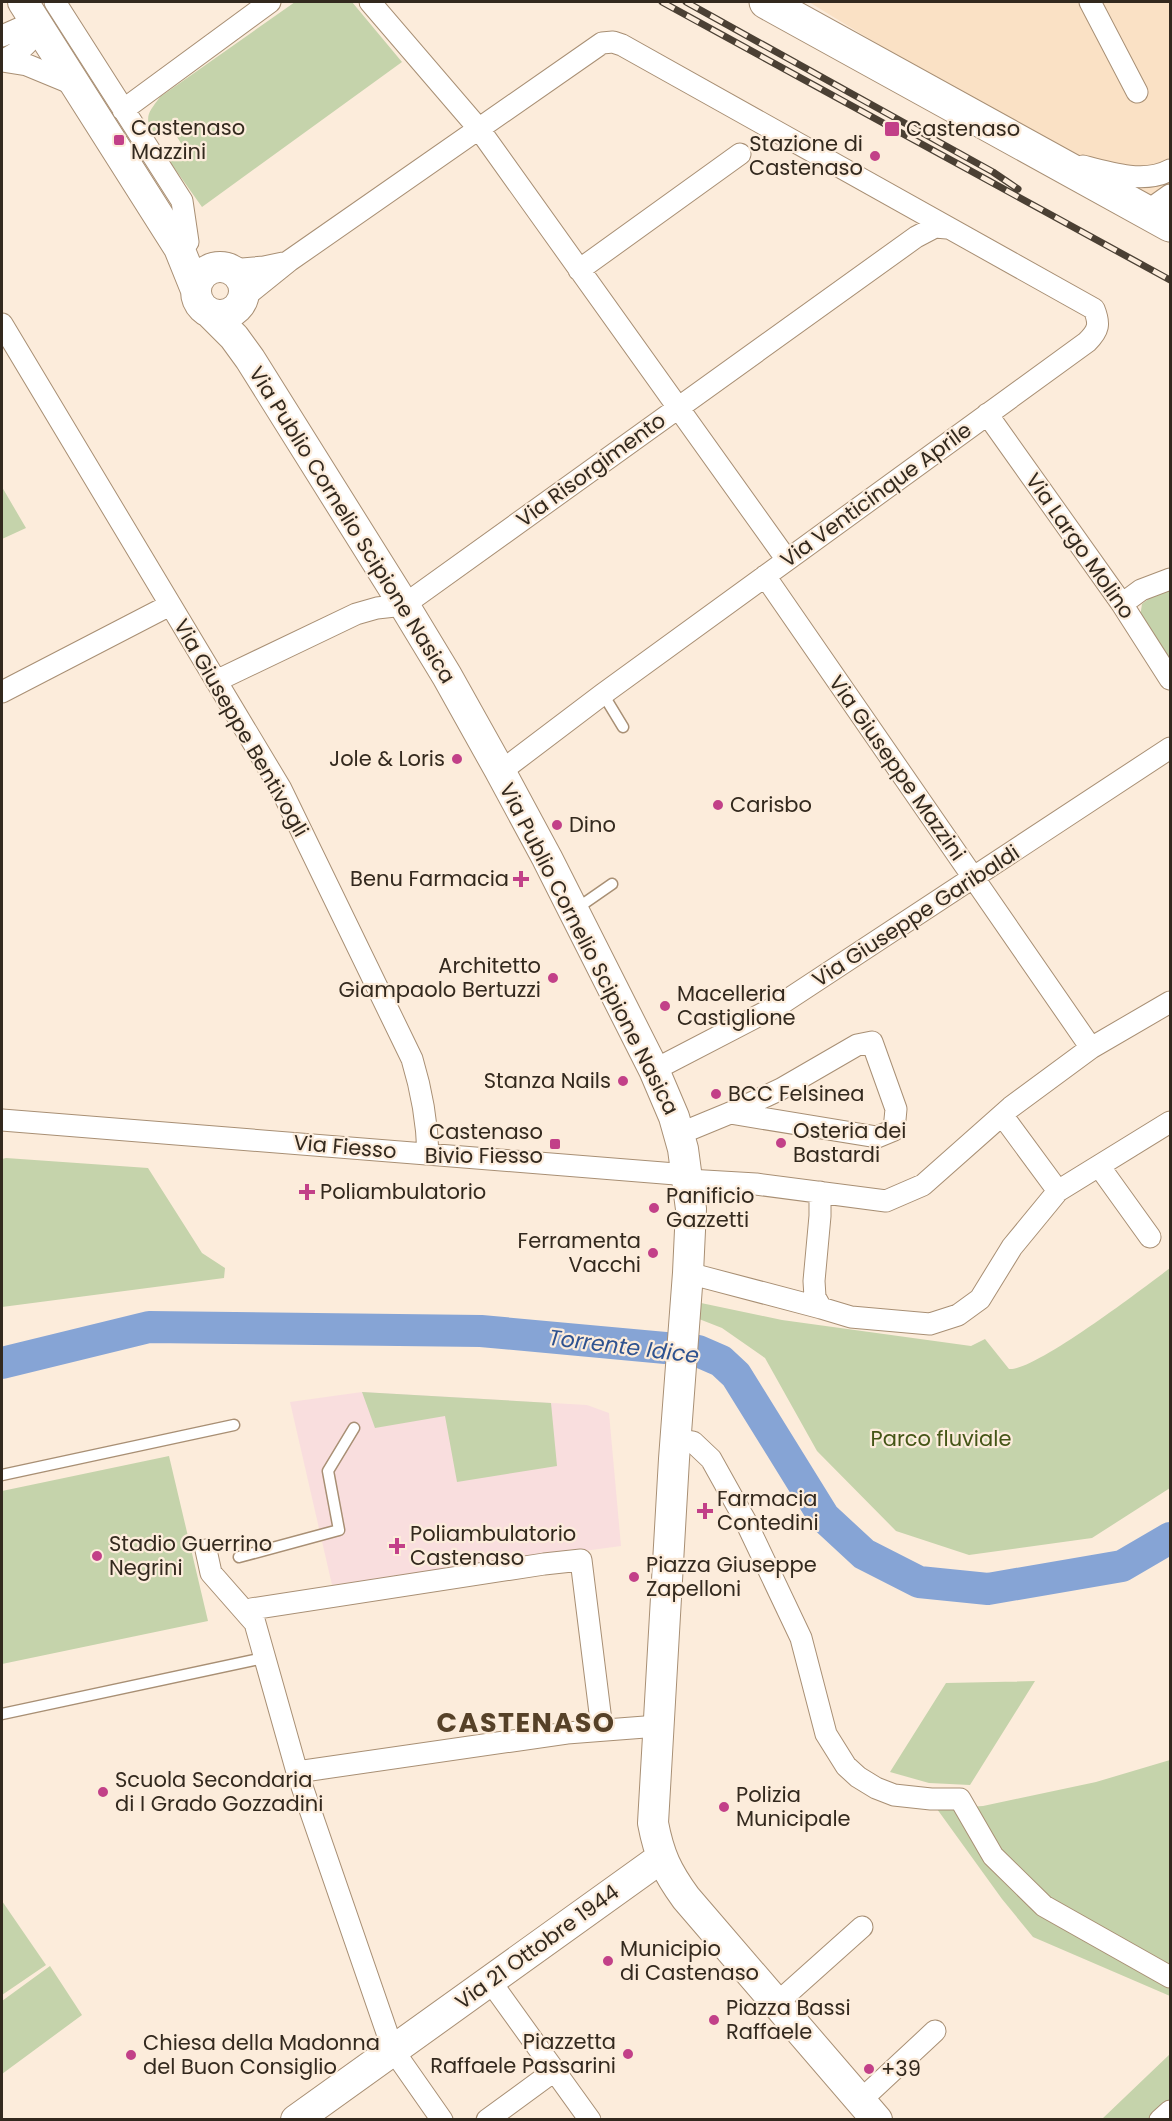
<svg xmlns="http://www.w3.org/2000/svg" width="1172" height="2121" viewBox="0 0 1172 2121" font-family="Poppins,sans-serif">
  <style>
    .built { fill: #fae1c5 }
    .medical { fill: #f9dede }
    .green { fill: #c5d3ab }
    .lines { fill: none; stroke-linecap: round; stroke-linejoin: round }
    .river { stroke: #86a4d5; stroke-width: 32 }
    .lane-casing { stroke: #a88f74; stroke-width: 13 }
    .street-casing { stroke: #a88f74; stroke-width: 23 }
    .secondary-casing { stroke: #a88f74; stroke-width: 32 }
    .primary-casing { stroke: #a88f74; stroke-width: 35 }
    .lane { stroke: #fff; stroke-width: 10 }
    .street { stroke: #fff; stroke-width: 21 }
    .secondary { stroke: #fff; stroke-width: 30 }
    .primary { stroke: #fff; stroke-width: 33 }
    .rail-casing { stroke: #4b4034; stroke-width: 7 }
    .rail { stroke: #fcecdb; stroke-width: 4.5; stroke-dasharray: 14; stroke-linecap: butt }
    .poi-dot { fill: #c24088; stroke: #fcecdb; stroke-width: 2 }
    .labels { text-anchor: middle; stroke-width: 4.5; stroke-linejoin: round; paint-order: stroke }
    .poi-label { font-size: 21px; fill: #33291e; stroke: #fcecdb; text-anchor: start }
    .street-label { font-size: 21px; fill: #33291e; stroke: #fcecdb }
    .park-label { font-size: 21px; fill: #445516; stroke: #fcecdb }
    .water-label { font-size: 22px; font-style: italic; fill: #2e528f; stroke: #fcecdb }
    .district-label { font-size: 27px; font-weight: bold; letter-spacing: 1.5px; fill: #564128; stroke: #fcecdb }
  </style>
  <rect width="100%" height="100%" fill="#fcecdb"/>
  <!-- built -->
  <path class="built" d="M 809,2 L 1170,2 L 1170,216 L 1103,182 Z"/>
  <!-- medical -->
  <path class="medical" d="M 362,1392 L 587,1405 L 609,1413 L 621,1546 L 332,1585 L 290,1402 Z"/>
  <!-- green -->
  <path class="green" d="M 295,2 L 352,2 L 402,62 L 202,207 L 170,162 L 186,151 L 170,126 L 155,136 C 143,118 148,113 160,97 Z
    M 2,487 L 26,528 L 2,539 Z
    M 1170,589 L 1170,665 L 1140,617 L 1142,604 L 1151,597 Z
    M 6,1158 L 148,1168 L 202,1253 L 225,1268 L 224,1278 L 2,1307 L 2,1159 Z
    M 1170,1268 L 1170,1488 L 1092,1538 L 969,1555 L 896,1531 L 817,1451 L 765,1358 L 722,1328 L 699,1319 L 701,1303 L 782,1320 L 971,1346 L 985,1339 L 1009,1369 C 1034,1372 1145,1287 1170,1268 Z
    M 362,1392 L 551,1403 L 557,1466 L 457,1482 L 445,1416 L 375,1428 Z
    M 169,1456 L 208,1621 L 2,1664 L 2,1491 Z
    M 1035,1681 L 970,1785 L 929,1783 L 890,1772 L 946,1683 Z
    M 1170,1760 L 1170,1996 L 1033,1937 L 1002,1899 L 937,1809 L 983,1806 L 1096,1782 Z
    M 2,1901 L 46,1965 L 2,1995 Z
    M 50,1966 L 82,2015 L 2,2074 L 2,2001 Z
    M 1170,2054 L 1170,2119 L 1102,2119 Z"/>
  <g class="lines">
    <!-- river -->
    <path class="river" d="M 2,1363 L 149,1327 L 481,1331 L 698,1351 L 721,1361 L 736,1375 L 824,1517 L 864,1554 L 919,1582 L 988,1589 L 1122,1566 L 1170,1538"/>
    <defs>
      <path id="lane" d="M 603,694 L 623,727
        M 576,909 L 612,884
        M 2,1475 L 234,1425
        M 239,1557 L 339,1530 L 328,1471 L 354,1428
        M 2,1714 L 264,1658"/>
      <path id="street" d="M 55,2 L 182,201 L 188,242
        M 370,2 L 479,129 L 787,560
        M 1090,2 L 1137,92
        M 2,36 L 20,28 L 39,28
        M 2,61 L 27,65 L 73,84
        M 2,61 C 18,53 29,44 39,28
        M 123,110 L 270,2
        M 1083,166 C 1109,173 1145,184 1170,170
        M 1146,212 L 1170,195
        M 231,270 L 264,267 L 283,263
        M 579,270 L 740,154
        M 243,298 L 289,261 L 602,43 L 613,42 L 622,45 L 1094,309 C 1100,324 1099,330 1087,342 L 603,694 L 508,766 L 499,769
        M 2,324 L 281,789 L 412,1059 C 422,1092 427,1119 428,1154
        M 987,414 L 1122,604 L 1170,679
        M 765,576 L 1091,1048
        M 1122,604 L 1141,590 L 1170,579
        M 216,681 L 356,614 L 377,608 L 404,605 L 916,237 L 935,227 L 947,228
        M 2,692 L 170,605
        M 654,1070 L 781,1004 L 1170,748
        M 2,1120 L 688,1175
        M 679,1134 L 730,1113 L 781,1089 L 857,1045 L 872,1042 L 896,1109 L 894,1130 L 877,1137 L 730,1113
        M 1099,1166 L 1150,1237
        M 688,1180 L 756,1184 L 886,1201 L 923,1185 L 1011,1107 L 1091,1048 L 1170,1002
        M 1058,1191 L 1170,1122
        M 820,1192 L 820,1216 L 814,1281 L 815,1297 L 821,1308 L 851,1317 L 930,1324 L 958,1315 L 980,1299 L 1012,1247 L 1058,1191 L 1002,1115
        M 688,1273 L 821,1308
        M 675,1439 L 693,1442 L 711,1459 L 745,1520 L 801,1638 L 826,1734 L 846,1766 L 858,1777 L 876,1788 L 894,1795 L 931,1799 L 960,1799 L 993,1856 L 1044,1906 L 1170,1977
        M 206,1550 L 211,1573 L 254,1622
        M 297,1772 L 567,1733 L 658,1726
        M 490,1981 L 590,2120
        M 777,2003 L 862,1927
        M 861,2100 L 935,2031
        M 442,2120 L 393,2050 L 297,1772 L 251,1609 L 544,1564 L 581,1560 L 602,1729
        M 487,2120 L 554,2071
        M 1160,2120 L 1170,2111"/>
      <path id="secondary" d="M 23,2 L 179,248 L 196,290
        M196 291a24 24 0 1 1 48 0a24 24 0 1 1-48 0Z
        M 210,313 L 234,337 L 250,359 L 404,605 L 447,676 L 499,769 L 547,858 L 654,1070 L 674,1117 L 683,1149 L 691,1209 L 688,1273 L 674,1459 L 653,1823 C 659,1855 667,1872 686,1898 L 877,2120
        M 296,2120 L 661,1858"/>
      <path id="primary" d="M 766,2 L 1170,225"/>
    </defs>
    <!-- lane casing -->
    <use href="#lane" class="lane-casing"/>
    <!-- street casing -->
    <use href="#street" class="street-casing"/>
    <!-- secondary casing -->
    <use href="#secondary" class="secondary-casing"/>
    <!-- primary casing -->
    <use href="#primary" class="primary-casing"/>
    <!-- lane -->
    <use href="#lane" class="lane"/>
    <!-- street -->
    <use href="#street" class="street"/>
    <!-- secondary -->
    <use href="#secondary" class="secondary"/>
    <!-- primary -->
    <use href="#primary" class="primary"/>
    <defs>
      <path id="rail" d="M 662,2 L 1170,280
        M 686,2 L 993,172 L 1018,189"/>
    </defs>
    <!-- rail casing -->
    <use href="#rail" class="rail-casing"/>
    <!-- rail -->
    <use href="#rail" class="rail"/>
  </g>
  <!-- markers -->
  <g class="poi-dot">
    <rect x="884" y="121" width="16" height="16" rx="3"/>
    <rect x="113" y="134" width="12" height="12" rx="3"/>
    <circle cx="875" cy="156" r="6"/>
    <circle cx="457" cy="759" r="6"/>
    <circle cx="718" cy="805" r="6"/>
    <circle cx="557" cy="825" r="6"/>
    <path d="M518 870h6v6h6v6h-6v6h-6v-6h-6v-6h6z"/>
    <circle cx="553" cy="978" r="6"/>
    <circle cx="665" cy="1006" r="6"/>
    <circle cx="623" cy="1081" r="6"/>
    <circle cx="716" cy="1094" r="6"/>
    <circle cx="781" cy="1143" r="6"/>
    <rect x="549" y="1138" width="12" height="12" rx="3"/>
    <path d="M304 1183h6v6h6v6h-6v6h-6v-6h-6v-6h6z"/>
    <circle cx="654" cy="1208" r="6"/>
    <circle cx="653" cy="1253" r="6"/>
    <path d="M702 1502h6v6h6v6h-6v6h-6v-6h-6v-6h6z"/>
    <path d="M394 1537h6v6h6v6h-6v6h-6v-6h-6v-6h6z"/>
    <circle cx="97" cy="1556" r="6"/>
    <circle cx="634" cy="1577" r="6"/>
    <circle cx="103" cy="1792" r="6"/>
    <circle cx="724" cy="1807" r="6"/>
    <circle cx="608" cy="1961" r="6"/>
    <circle cx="714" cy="2020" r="6"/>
    <circle cx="628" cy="2054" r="6"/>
    <circle cx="131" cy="2055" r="6"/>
    <circle cx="869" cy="2069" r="6"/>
  </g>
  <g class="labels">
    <!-- poi labels -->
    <g class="poi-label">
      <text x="131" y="135">Castenaso<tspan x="131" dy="24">Mazzini</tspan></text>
      <text x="906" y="136">Castenaso</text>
      <text x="863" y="151" text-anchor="end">Stazione di<tspan x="863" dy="24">Castenaso</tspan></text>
      <text x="445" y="766" text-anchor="end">Jole &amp; Loris</text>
      <text x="730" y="812">Carisbo</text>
      <text x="569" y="832">Dino</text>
      <text x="509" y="886" text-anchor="end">Benu Farmacia</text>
      <text x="541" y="973" text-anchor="end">Architetto<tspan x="541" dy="24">Giampaolo Bertuzzi</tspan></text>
      <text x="677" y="1001">Macelleria<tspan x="677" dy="24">Castiglione</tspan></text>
      <text x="611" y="1088" text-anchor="end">Stanza Nails</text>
      <text x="728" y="1101">BCC Felsinea</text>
      <text x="793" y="1138">Osteria dei<tspan x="793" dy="24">Bastardi</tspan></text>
      <text x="543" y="1139" text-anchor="end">Castenaso<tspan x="543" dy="24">Bivio Fiesso</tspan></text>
      <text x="320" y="1199">Poliambulatorio</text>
      <text x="666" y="1203">Panificio<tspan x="666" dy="24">Gazzetti</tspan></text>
      <text x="641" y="1248" text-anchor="end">Ferramenta<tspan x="641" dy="24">Vacchi</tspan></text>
      <text x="717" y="1506">Farmacia<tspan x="717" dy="24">Contedini</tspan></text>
      <text x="410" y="1541">Poliambulatorio<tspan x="410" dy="24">Castenaso</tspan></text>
      <text x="109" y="1551">Stadio Guerrino<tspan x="109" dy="24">Negrini</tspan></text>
      <text x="646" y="1572">Piazza Giuseppe<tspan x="646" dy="24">Zapelloni</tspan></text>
      <text x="115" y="1787">Scuola Secondaria<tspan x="115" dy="24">di I Grado Gozzadini</tspan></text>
      <text x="736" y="1802">Polizia<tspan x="736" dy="24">Municipale</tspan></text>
      <text x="620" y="1956">Municipio<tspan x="620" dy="24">di Castenaso</tspan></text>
      <text x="726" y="2015">Piazza Bassi<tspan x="726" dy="24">Raffaele</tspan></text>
      <text x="616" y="2049" text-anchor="end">Piazzetta<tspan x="616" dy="24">Raffaele Passarini</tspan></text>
      <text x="143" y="2050">Chiesa della Madonna<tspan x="143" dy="24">del Buon Consiglio</tspan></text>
      <text x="881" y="2076">+39</text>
    </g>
    <!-- street labels -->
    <g class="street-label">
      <text transform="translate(591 470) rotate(-36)" y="7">Via Risorgimento</text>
      <text transform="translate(876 495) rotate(-36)" y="7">Via Venticinque Aprile</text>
      <text transform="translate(352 525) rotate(58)" y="7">Via Publio Cornelio Scipione Nasica</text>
      <text transform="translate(1080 546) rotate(55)" y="7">Via Largo Molino</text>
      <text transform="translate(241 728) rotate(60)" y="7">Via Giuseppe Bentivogli</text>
      <text transform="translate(897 768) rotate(55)" y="7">Via Giuseppe Mazzini</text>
      <text transform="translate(916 916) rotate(-33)" y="7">Via Giuseppe Garibaldi</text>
      <text transform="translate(589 949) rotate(63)" y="7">Via Publio Cornelio Scipione Nasica</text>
      <text transform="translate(345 1147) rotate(5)" y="7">Via Fiesso</text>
      <text transform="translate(537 1947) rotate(-36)" y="7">Via 21 Ottobre 1944</text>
    </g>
    <!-- park labels -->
    <g class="park-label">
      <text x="941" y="1446">Parco fluviale</text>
    </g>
    <!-- water labels -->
    <g class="water-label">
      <text transform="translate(624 1346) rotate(7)" y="8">Torrente Idice</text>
    </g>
    <!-- district labels -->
    <g class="district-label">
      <text x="526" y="1732">CASTENASO</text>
    </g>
  </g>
  <!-- border -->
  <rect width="1172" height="2121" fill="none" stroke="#33291e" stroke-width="6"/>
</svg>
